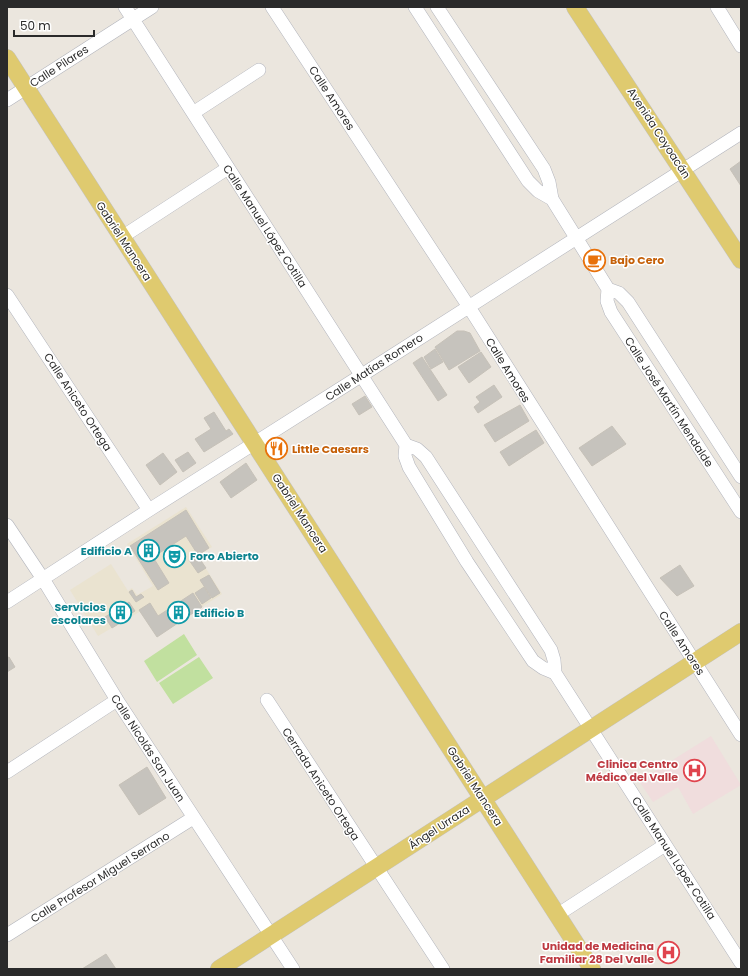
<svg xmlns="http://www.w3.org/2000/svg" width="748" height="976" viewBox="0 0 748 976" font-family="Poppins,sans-serif">
  <style>
    .education { fill: #eae3d0 }
    .medical { fill: #f0dddd }
    .pitch { fill: #c1e09f }
    .building { fill: #c6c3bd; stroke: #c6c1b8 }
    .lines { fill: none; stroke-linecap: round; stroke-linejoin: round }
    .minor-casing { stroke: #b2b4bc; stroke-width: 14 }
    .major-casing { stroke: #c3c3c3; stroke-width: 18 }
    .minor { stroke: #fff; stroke-width: 13 }
    .major { stroke: #dfca6f; stroke-width: 17 }
    .labels { text-anchor: middle; stroke-width: 3; stroke-linejoin: round; paint-order: stroke }
    .street-label { font-size: 11px; fill: #2a2a2a; stroke: #fff }
    .food-label { font-size: 11px; font-weight: bold; fill: #c56008; stroke: #fff; text-anchor: start }
    .culture-label { font-size: 11px; font-weight: bold; fill: #0d838f; stroke: #fff; text-anchor: end }
    .health-label { font-size: 11px; font-weight: bold; fill: #be3a42; stroke: #fff; text-anchor: end }
  </style>
  <rect width="100%" height="100%" fill="#ebe6de"/>
  <!-- education -->
  <path class="education" d="M 186,507 L 212,547 L 198,556 L 222,594 L 157,636 L 141,611 L 98,636 L 70,590 L 111,564 L 128,591 L 132,588 L 137,595 L 153,586 L 127,544 Z"/>
  <!-- medical -->
  <path class="medical" d="M 711,736 L 741,785 L 693,814 L 678,787 L 653,802 L 639,781 Z"/>
  <!-- pitch -->
  <path class="pitch" d="M 184,634 L 197,655 L 157,682 L 144,661 Z
    M 199,657 L 213,678 L 173,704 L 159,683 Z"/>
  <!-- building -->
  <path class="building" d="M 741,161 L 741,186 L 730,169 Z
    M 457,331 L 464,331 L 470,333 L 480,351 L 449,370 L 435,347 Z
    M 435,349 L 443,362 L 431,369 L 424,357 Z
    M 481,352 L 491,367 L 469,383 L 458,367 Z
    M 422,357 L 447,395 L 438,401 L 413,363 Z
    M 494,385 L 502,397 L 478,413 L 474,407 L 480,402 L 476,397 Z
    M 365,396 L 372,407 L 359,415 L 352,404 Z
    M 520,405 L 529,421 L 495,442 L 484,425 Z
    M 214,412 L 226,431 L 229,429 L 233,434 L 204,452 L 195,439 L 211,429 L 204,418 Z
    M 612,426 L 626,444 L 592,466 L 579,448 Z
    M 536,430 L 544,443 L 509,466 L 500,452 Z
    M 188,452 L 196,463 L 183,472 L 175,460 Z
    M 163,453 L 177,472 L 160,485 L 146,465 Z
    M 246,463 L 257,480 L 231,498 L 220,482 Z
    M 186,510 L 209,548 L 198,555 L 186,536 L 153,557 L 169,583 L 158,590 L 130,546 Z
    M 197,555 L 206,568 L 198,573 L 189,560 Z
    M 680,565 L 694,586 L 677,596 L 660,578 Z
    M 209,575 L 220,593 L 212,598 L 200,580 Z
    M 204,587 L 211,598 L 202,604 L 195,593 Z
    M 132,590 L 136,597 L 141,594 L 144,597 L 136,602 L 129,592 Z
    M 193,593 L 202,607 L 157,637 L 139,610 L 150,603 L 158,616 Z
    M 129,602 L 135,611 L 127,616 L 128,618 L 112,628 L 105,617 Z
    M 9,657 L 15,667 L 7,672 L 7,658 Z
    M 147,767 L 166,798 L 139,815 L 119,785 Z
    M 106,954 L 116,969 L 82,969 Z"/>
  <g class="lines">
    <defs>
      <path id="minor" d="M 125,7 L 406,445 L 405,456 L 409,467 L 467,562 L 533,661 L 543,668 L 555,673
        M 272,7 L 469,307 L 741,735
        M 415,7 L 528,181 L 538,191 L 552,199
        M 437,7 L 544,169 L 549,182 L 552,199 L 608,289 L 619,293 L 628,302 L 741,477
        M 717,7 L 741,46
        M 7,100 L 152,7
        M 193,113 L 259,70
        M 122,237 L 228,168
        M 608,289 L 607,301 L 611,312 L 741,512
        M 7,295 L 149,510
        M 406,445 L 417,449 L 426,457 L 551,650 L 554,660 L 555,673 L 741,963
        M 7,525 L 43,579 L 117,700 L 293,969
        M 7,602 L 149,510 L 362,375 L 741,133
        M 267,700 L 443,969
        M 7,772 L 117,700
        M 557,915 L 665,845
        M 7,935 L 193,818"/>
      <path id="major" d="M 575,7 L 741,260
        M 7,58 L 592,969
        M 219,969 L 741,632"/>
    </defs>
    <!-- minor casing -->
    <use href="#minor" class="minor-casing"/>
    <!-- major casing -->
    <use href="#major" class="major-casing"/>
    <!-- minor -->
    <use href="#minor" class="minor"/>
    <!-- major -->
    <use href="#major" class="major"/>
  </g>
  <!-- icons -->
  <defs>
    <symbol id="cafe-ring" viewBox="-11 -11 22 22"><circle r="9.5" fill="#fff" stroke="#e8710a" stroke-width="1.5"/><path d="M-5.5-4.5H6V0H3Q3 3.5 0 3.5H-2.5Q-5.5 3.5-5.5 0ZM3-3.2v2h1.7v-2ZM-6 4.5H4V6H-6Z" fill="#e8710a"/></symbol>
    <symbol id="restaurant-ring" viewBox="-11 -11 22 22"><circle r="9.5" fill="#fff" stroke="#e8710a" stroke-width="1.5"/><path d="M-5-6h1v4h1v-4h1v4h1v-4h1v5L-1.5 .5V6h-2V.5L-5-1ZM5-6V6H3V1.5H1.5Q1.5-4 5-6Z" fill="#e8710a"/></symbol>
    <symbol id="building-ring" viewBox="-11 -11 22 22"><circle r="9.5" fill="#fff" stroke="#0f9aa8" stroke-width="1.5"/><path d="M-4-6H4V6H1V3H-1V6H-4ZM-2.5-4.3h1.7v1.8h-1.7ZM.8-4.3h1.7v1.8H.8ZM-2.5-1h1.7V.8h-1.7ZM.8-1h1.7V.8H.8Z" fill="#0f9aa8"/></symbol>
    <symbol id="theatre-ring" viewBox="-11 -11 22 22"><circle r="9.5" fill="#fff" stroke="#0f9aa8" stroke-width="1.5"/><path d="M-5-5.5Q0-4 5-5.5V0Q5 5 0 6Q-5 5-5 0ZM-3.3-2.5H-1v1.5H-3.3ZM1-2.5H3.3v1.5H1ZM-2.8 1Q0 5.5 2.8 1Z" fill="#0f9aa8"/></symbol>
    <symbol id="hospital-ring" viewBox="-11 -11 22 22"><circle r="9.5" fill="#fff" stroke="#e0444e" stroke-width="1.5"/><path d="M-5-5h3v3.5h4V-5h3V5h-3V1.5h-4V5h-3Z" fill="#e0444e"/></symbol>
  </defs>
  <g fill-rule="evenodd">
    <use href="#cafe-ring" x="582" y="248" width="25" height="25"/>
    <use href="#restaurant-ring" x="264" y="436" width="25" height="25"/>
    <use href="#building-ring" x="136" y="538" width="25" height="25"/>
    <use href="#theatre-ring" x="162" y="544" width="25" height="25"/>
    <use href="#building-ring" x="108" y="600" width="25" height="25"/>
    <use href="#building-ring" x="166" y="600" width="25" height="25"/>
    <use href="#hospital-ring" x="682" y="758" width="25" height="25"/>
    <use href="#hospital-ring" x="656" y="940" width="25" height="25"/>
  </g>
  <g class="labels">
    <!-- street labels -->
    <g class="street-label">
      <text transform="translate(59 66) rotate(-33)" y="4">Calle Pilares</text>
      <text transform="translate(332 98) rotate(57)" y="4">Calle Amores</text>
      <text transform="translate(659 133) rotate(57)" y="4">Avenida Coyoacán</text>
      <text transform="translate(265 226) rotate(57)" y="4">Calle Manuel López Cotilla</text>
      <text transform="translate(124 241) rotate(57)" y="4">Gabriel Mancera</text>
      <text transform="translate(374 367) rotate(-33)" y="4">Calle Matías Romero</text>
      <text transform="translate(508 370) rotate(58)" y="4">Calle Amores</text>
      <text transform="translate(78 402) rotate(57)" y="4">Calle Aniceto Ortega</text>
      <text transform="translate(669 402) rotate(57)" y="4">Calle José Martín Mendalde</text>
      <text transform="translate(300 513) rotate(57)" y="4">Gabriel Mancera</text>
      <text transform="translate(682 643) rotate(57)" y="4">Calle Amores</text>
      <text transform="translate(148 748) rotate(57)" y="4">Calle Nicolás San Juan</text>
      <text transform="translate(321 784) rotate(57)" y="4">Cerrada Aniceto Ortega</text>
      <text transform="translate(475 786) rotate(57)" y="4">Gabriel Mancera</text>
      <text transform="translate(439 827) rotate(-33)" y="4">Ángel Urraza</text>
      <text transform="translate(674 858) rotate(57)" y="4">Calle Manuel López Cotilla</text>
      <text transform="translate(100 877) rotate(-32)" y="4">Calle Profesor Miguel Serrano</text>
    </g>
    <!-- food labels -->
    <g class="food-label">
      <text x="610" y="264">Bajo Cero</text>
      <text x="292" y="453">Little Caesars</text>
    </g>
    <!-- culture labels -->
    <g class="culture-label">
      <text x="132" y="555">Edificio A</text>
      <text x="190" y="560" text-anchor="start">Foro Abierto</text>
      <text x="106" y="611">Servicios<tspan x="106" dy="13">escolares</tspan></text>
      <text x="194" y="617" text-anchor="start">Edificio B</text>
    </g>
    <!-- health labels -->
    <g class="health-label">
      <text x="678" y="768">Clinica Centro<tspan x="678" dy="13">Médico del Valle</tspan></text>
      <text x="654" y="950">Unidad de Medicina<tspan x="654" dy="13">Familiar 28 Del Valle</tspan></text>
    </g>
  </g>
  <!-- border -->
  <rect width="748" height="976" fill="none" stroke="#2a2a2a" stroke-width="16"/>
  <!-- scale -->
  <path d="M14 30v6h80v-6" fill="none" stroke="#2a2a2a" stroke-width="2"/>
  <text x="20" y="30" font-size="12" fill="#2a2a2a" stroke="#ffffff" stroke-width="3" paint-order="stroke">50 m</text>
</svg>
